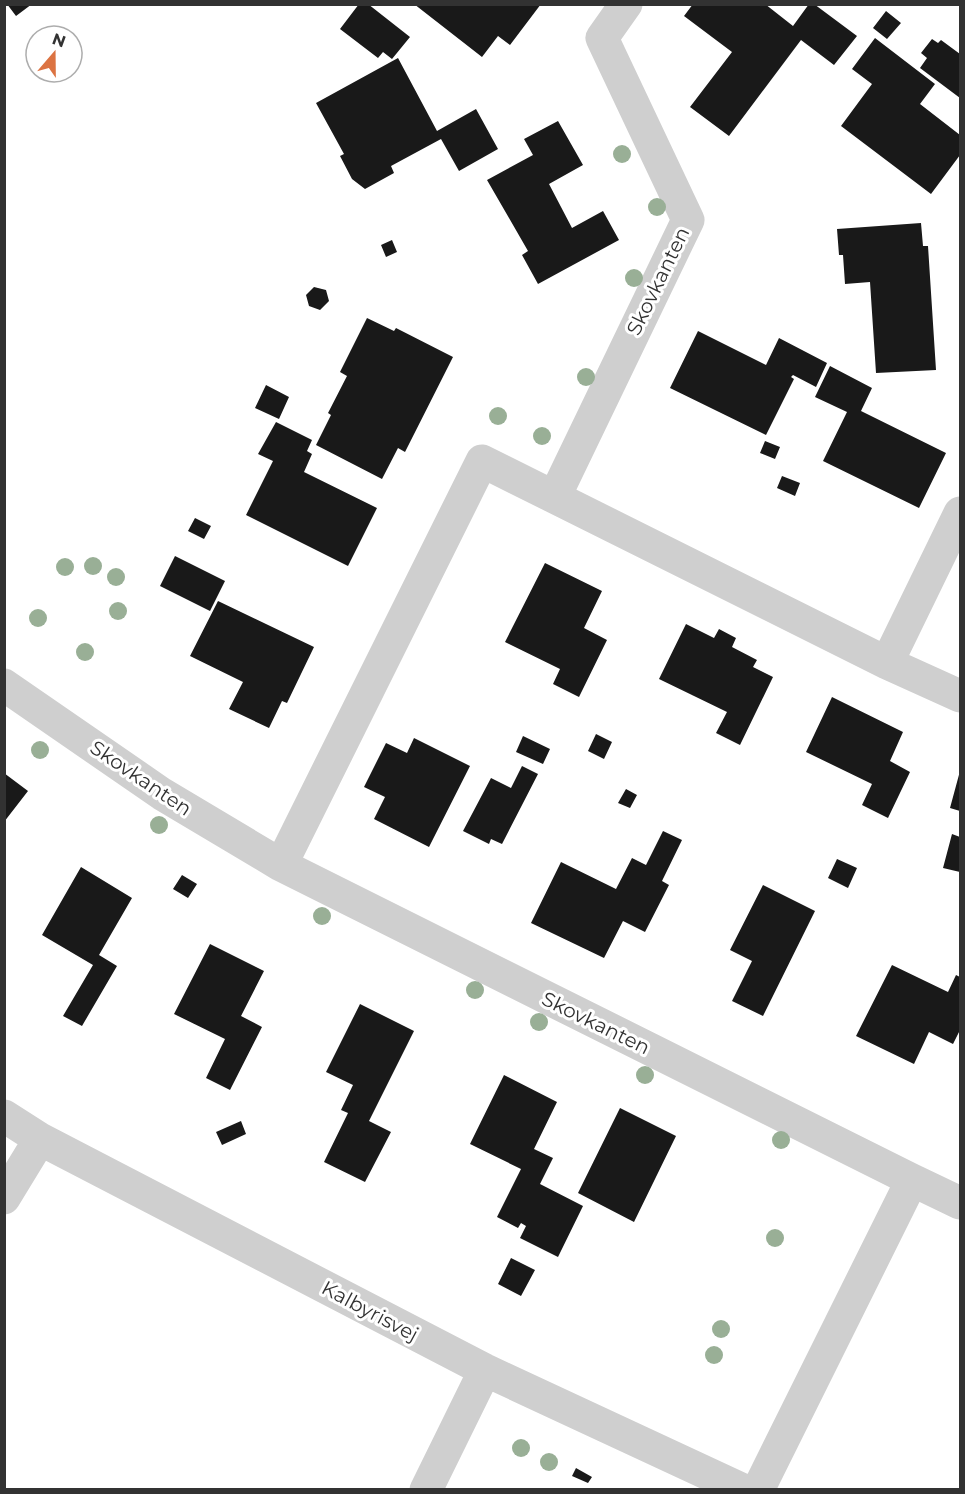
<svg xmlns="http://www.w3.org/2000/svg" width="965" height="1494" viewBox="0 0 965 1494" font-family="Montserrat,sans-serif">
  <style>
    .building { fill: #191919 }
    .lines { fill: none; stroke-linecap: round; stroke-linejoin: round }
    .minor { stroke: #cfcfcf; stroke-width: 33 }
    .tree { fill: #99af96 }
    .labels { text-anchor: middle; stroke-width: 6; stroke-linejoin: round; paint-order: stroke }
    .street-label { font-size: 20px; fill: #323232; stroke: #fff }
  </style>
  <rect width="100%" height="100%" fill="#fff"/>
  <!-- building -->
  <path class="building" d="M 7,4 L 32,4 L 16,16 Z
    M 359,4 L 368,4 L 410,37 L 392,59 L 383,52 L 378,58 L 340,29 Z
    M 414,4 L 541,4 L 510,45 L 498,36 L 482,57 Z
    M 693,4 L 765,4 L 793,26 L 809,4 L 814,4 L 857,36 L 834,65 L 801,40 L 729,136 L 690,107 L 732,52 L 684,16 Z
    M 886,11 L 901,23 L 887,39 L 873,28 Z
    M 875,38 L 935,84 L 920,104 L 960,135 L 960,155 L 931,194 L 841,126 L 872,84 L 852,69 Z
    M 932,39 L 938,43 L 941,40 L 960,54 L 960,98 L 920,68 L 927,58 L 921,53 Z
    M 398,58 L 437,131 L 476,109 L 498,149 L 459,171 L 441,139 L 391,166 L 394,173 L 365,189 L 352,179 L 340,156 L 344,154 L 316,103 Z
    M 558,121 L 583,165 L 549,184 L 572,228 L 603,211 L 619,240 L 538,284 L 522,255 L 528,251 L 487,180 L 533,155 L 524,139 Z
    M 921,223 L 923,246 L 928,246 L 936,370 L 876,373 L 870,282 L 845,284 L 843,255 L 839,255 L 837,229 Z
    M 392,240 L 397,252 L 386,257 L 381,245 Z
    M 314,287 L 326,290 L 329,301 L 320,310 L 309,306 L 306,295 Z
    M 367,318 L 394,331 L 396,328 L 453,357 L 405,452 L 398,448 L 382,479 L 316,445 L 331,415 L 328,413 L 347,376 L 340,372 Z
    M 698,331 L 766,365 L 779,338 L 827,363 L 816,387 L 793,375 L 791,377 L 794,379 L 766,435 L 670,388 Z
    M 830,366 L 872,388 L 861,411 L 946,453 L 919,508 L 823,461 L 847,412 L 815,397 Z
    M 266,385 L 289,397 L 279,419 L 255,408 Z
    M 276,422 L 312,440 L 307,451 L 312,454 L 304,472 L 377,508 L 348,566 L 246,515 L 273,461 L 258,454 Z
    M 765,441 L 780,447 L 775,459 L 760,453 Z
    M 782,476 L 800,483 L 795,496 L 777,488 Z
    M 195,518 L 211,526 L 204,539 L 188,531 Z
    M 175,556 L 225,581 L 210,611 L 160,586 Z
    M 545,563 L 602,591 L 584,628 L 607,640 L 579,697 L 553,684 L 560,669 L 505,642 Z
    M 218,601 L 314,647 L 287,703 L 282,701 L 269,728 L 229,709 L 243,682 L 190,656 Z
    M 686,624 L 714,638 L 719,629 L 736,638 L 732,647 L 757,660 L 753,667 L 773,677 L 740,745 L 716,733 L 727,712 L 659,679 Z
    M 832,697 L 903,732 L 890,761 L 910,772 L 888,818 L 862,805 L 872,784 L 806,752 Z
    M 596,734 L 612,742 L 604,759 L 588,751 Z
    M 523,736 L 550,749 L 543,764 L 516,752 Z
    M 414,738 L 470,766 L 429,847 L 374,819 L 385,797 L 364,787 L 386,743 L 407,753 Z
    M 522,766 L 538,774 L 502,844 L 491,839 L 489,844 L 463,831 L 491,778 L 511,788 Z
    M 960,771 L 960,811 L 950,808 Z
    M 4,773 L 28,791 L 4,822 Z
    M 626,789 L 637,795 L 630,808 L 618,803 Z
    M 663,831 L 682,840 L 662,881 L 669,885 L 645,932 L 623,921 L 604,958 L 531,923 L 561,862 L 616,889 L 632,858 L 646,865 Z
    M 952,834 L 960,837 L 960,872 L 943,868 Z
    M 837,859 L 857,868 L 848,888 L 828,878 Z
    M 81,867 L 132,898 L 99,955 L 117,966 L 82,1026 L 63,1016 L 93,965 L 42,935 Z
    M 182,875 L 197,884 L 188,898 L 173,889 Z
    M 763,885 L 815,911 L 763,1016 L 732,1001 L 752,961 L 730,950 Z
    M 210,944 L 264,971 L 241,1016 L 262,1027 L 230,1090 L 206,1078 L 225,1039 L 174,1014 Z
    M 892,965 L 948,992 L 956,975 L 960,977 L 960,1030 L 953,1044 L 929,1032 L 914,1064 L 856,1036 Z
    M 360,1004 L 414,1031 L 369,1121 L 391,1132 L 365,1182 L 324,1162 L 348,1113 L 341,1110 L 353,1085 L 326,1072 Z
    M 504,1075 L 557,1102 L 534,1149 L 553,1158 L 540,1184 L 583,1206 L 558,1257 L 520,1238 L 526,1226 L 521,1223 L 518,1228 L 497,1217 L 521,1169 L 470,1144 Z
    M 620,1108 L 676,1136 L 634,1222 L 578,1193 Z
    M 241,1121 L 246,1134 L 222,1145 L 216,1132 Z
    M 511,1258 L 535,1270 L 521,1296 L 498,1284 Z
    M 576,1468 L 592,1477 L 588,1483 L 572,1476 Z"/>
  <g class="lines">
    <!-- minor -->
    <path class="minor" d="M 555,496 L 688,220 L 602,38 L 626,4
      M 887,663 L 960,513
      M 4,685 L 162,794 L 281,865 L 912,1180 L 960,1203
      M 281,865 L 482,461 L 887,663 L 960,696
      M 4,1116 L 40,1139 L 485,1370 L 743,1490
      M 4,1198 L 40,1139
      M 426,1490 L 485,1370
      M 758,1490 L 912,1180"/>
  </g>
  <!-- trees -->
  <g class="tree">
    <circle cx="622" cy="154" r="9"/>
    <circle cx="657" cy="207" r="9"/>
    <circle cx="634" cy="278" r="9"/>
    <circle cx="586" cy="377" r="9"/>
    <circle cx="498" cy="416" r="9"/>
    <circle cx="542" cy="436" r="9"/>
    <circle cx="93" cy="566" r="9"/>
    <circle cx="65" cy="567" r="9"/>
    <circle cx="116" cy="577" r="9"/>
    <circle cx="118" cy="611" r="9"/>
    <circle cx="38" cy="618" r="9"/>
    <circle cx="85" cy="652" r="9"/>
    <circle cx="40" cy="750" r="9"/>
    <circle cx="159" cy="825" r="9"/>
    <circle cx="322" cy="916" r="9"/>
    <circle cx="475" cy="990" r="9"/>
    <circle cx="539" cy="1022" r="9"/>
    <circle cx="645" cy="1075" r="9"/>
    <circle cx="781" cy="1140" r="9"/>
    <circle cx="775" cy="1238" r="9"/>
    <circle cx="721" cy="1329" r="9"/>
    <circle cx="714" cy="1355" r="9"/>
    <circle cx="521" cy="1448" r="9"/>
    <circle cx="549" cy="1462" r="9"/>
  </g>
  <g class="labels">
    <!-- street labels -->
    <g class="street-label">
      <text transform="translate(658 281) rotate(-64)" y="7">Skovkanten</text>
      <text transform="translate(141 778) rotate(34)" y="7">Skovkanten</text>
      <text transform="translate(596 1023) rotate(26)" y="7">Skovkanten</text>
      <text transform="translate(370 1311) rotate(28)" y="7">Kalbyrisvej</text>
    </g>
  </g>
  <!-- border -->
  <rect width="965" height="1494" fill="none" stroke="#323232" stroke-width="12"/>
  <!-- north arrow -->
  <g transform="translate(54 54) rotate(20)"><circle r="28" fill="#ffffff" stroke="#adadad" stroke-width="1.5"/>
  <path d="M0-4.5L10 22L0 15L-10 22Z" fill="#dc7342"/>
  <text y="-9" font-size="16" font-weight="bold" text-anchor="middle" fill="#323232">N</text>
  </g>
</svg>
